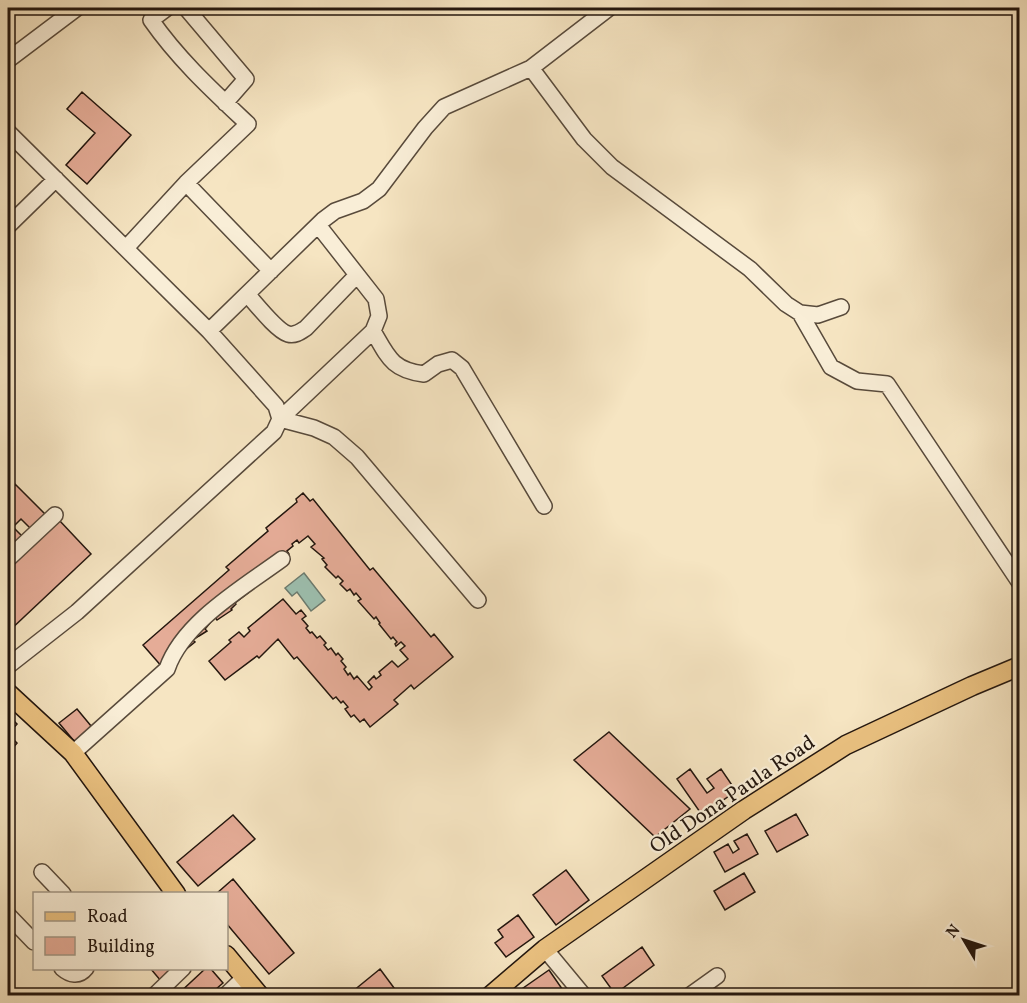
<svg xmlns="http://www.w3.org/2000/svg" width="1027" height="1003" viewBox="0 0 1027 1003" font-family="Vollkorn,serif">
  <style>
    .water { fill: #9dbfaf; stroke: #6c7b6f; stroke-width: 1.5 }
    .building { fill: #e5ac97; stroke: #23160e; stroke-width: 1.5 }
    .lines { fill: none; stroke-linecap: round; stroke-linejoin: round }
    .minor-casing { stroke: #584a3b; stroke-width: 18 }
    .major-casing { stroke: #23160e; stroke-width: 21 }
    .minor { stroke: #f9eed7; stroke-width: 15 }
    .major { stroke: #ebc281; stroke-width: 18 }
    .labels { text-anchor: middle; stroke-width: 4.5; stroke-linejoin: round; paint-order: stroke }
    .street-label { font-size: 21px; fill: #23160e; stroke: #f9eed7 }
  </style>
  <rect width="100%" height="100%" fill="#f6e5c2"/>
  <filter id="stains"><feTurbulence type="fractalNoise" baseFrequency=".00333" numOctaves="4"/><feColorMatrix values="0 0 0 0 .2 0 0 0 0 .09 0 0 0 0 .02 0 0 0 .5 -.17"/></filter>
  <radialGradient id="worn" r=".72"><stop offset=".6" stop-color="#630" stop-opacity="0"/><stop offset="1" stop-color="#630" stop-opacity=".3"/></radialGradient>
  <!-- water -->
  <path class="water" d="M 304,573 L 325,600 L 311,611 L 297,592 L 292,596 L 285,588 Z"/>
  <!-- building -->
  <path class="building" d="M 82,92 L 131,135 L 87,184 L 66,165 L 95,133 L 67,109 Z
    M 15,484 L 45,514 L 31,529 L 21,519 L 13,527 L 22,536 L 8,552 L 8,511 L 10,509 L 8,506 L 8,492 Z
    M 303,493 L 310,501 L 313,499 L 370,570 L 373,568 L 431,637 L 434,634 L 453,657 L 414,689 L 411,685 L 394,700 L 398,704 L 370,727 L 364,719 L 360,722 L 354,715 L 351,717 L 345,709 L 348,707 L 343,701 L 341,703 L 336,697 L 333,699 L 297,657 L 294,659 L 278,639 L 259,658 L 257,656 L 225,680 L 209,661 L 231,642 L 229,640 L 239,632 L 244,637 L 250,631 L 248,628 L 283,599 L 296,614 L 301,610 L 306,616 L 302,619 L 308,626 L 306,628 L 310,633 L 312,632 L 317,638 L 320,636 L 326,643 L 324,645 L 328,650 L 331,648 L 336,655 L 338,653 L 343,659 L 341,661 L 346,667 L 344,669 L 348,675 L 350,673 L 354,679 L 357,676 L 369,690 L 372,687 L 368,682 L 374,676 L 376,679 L 381,675 L 379,672 L 392,661 L 398,667 L 408,659 L 400,650 L 405,646 L 401,642 L 396,646 L 395,644 L 397,642 L 393,637 L 391,639 L 379,624 L 380,623 L 376,617 L 374,619 L 358,601 L 361,599 L 356,593 L 354,595 L 350,589 L 347,591 L 340,584 L 343,581 L 338,576 L 336,578 L 325,567 L 327,565 L 322,559 L 324,558 L 311,547 L 315,544 L 308,536 L 299,543 L 297,540 L 292,544 L 293,546 L 287,551 L 289,554 L 245,590 L 248,593 L 235,603 L 236,604 L 231,609 L 232,610 L 217,620 L 215,617 L 205,629 L 207,631 L 199,636 L 193,640 L 195,642 L 163,668 L 143,645 L 229,570 L 226,567 L 268,531 L 266,528 L 297,502 L 296,499 Z
    M 59,520 L 91,554 L 8,632 L 8,569 Z
    M 77,709 L 101,738 L 84,753 L 59,723 Z
    M 8,715 L 17,724 L 8,734 L 17,743 L 8,754 Z
    M 609,732 L 690,809 L 655,837 L 574,760 Z
    M 690,769 L 707,793 L 714,788 L 707,779 L 721,769 L 736,791 L 702,815 L 677,779 Z
    M 796,814 L 808,835 L 777,852 L 765,831 Z
    M 233,815 L 255,839 L 198,886 L 177,862 Z
    M 747,834 L 758,854 L 725,872 L 714,852 L 728,844 L 733,853 L 739,849 L 734,841 Z
    M 566,870 L 589,900 L 556,925 L 533,895 Z
    M 744,873 L 755,892 L 725,910 L 714,891 Z
    M 233,879 L 294,953 L 269,974 L 226,923 L 226,894 L 216,894 Z
    M 518,915 L 534,937 L 506,957 L 495,943 L 503,937 L 498,930 Z
    M 642,947 L 654,965 L 615,994 L 602,976 Z
    M 150,968 L 175,968 L 161,981 Z
    M 206,968 L 210,968 L 223,983 L 208,996 L 176,996 Z
    M 380,969 L 400,996 L 347,996 Z
    M 549,970 L 567,996 L 517,996 L 516,993 Z"/>
  <g class="lines">
    <defs>
      <path id="minor" d="M 186,8 L 246,79 L 225,103
        M 8,60 L 77,8
        M 531,68 L 584,139 L 612,167 L 750,269 L 786,304 L 800,313 L 818,315 L 841,307
        M 8,132 L 209,331
        M 186,183 L 271,271
        M 318,225 L 376,299 L 379,316 L 373,331 L 280,419 L 314,428 L 334,437 L 357,457 L 478,600
        M 8,226 L 56,179
        M 126,248 L 186,183 L 248,124 C 213,91 179,60 151,20 L 167,8
        M 247,294 C 256,304 277,331 288,334 C 295,336 300,332 306,328 L 357,275
        M 800,313 L 831,367 L 857,381 L 887,384 L 1020,583
        M 373,331 C 388,357 392,370 424,374 L 438,364 L 452,360 L 462,368 L 544,506
        M 8,559 L 55,515
        M 8,666 L 77,612 L 274,432 L 280,419 L 276,406 L 209,331 L 323,220 L 335,211 L 363,201 L 379,189 L 425,128 L 444,107 L 531,68 L 609,8
        M 73,753 L 167,669 C 183,622 244,587 282,559
        M 42,872 L 63,894
        M 8,915 L 34,942
        M 545,949 L 584,996
        M 62,968 C 70,975 79,977 86,968
        M 154,996 L 183,968
        M 225,996 L 245,977
        M 689,996 L 717,976"/>
      <path id="major" d="M 8,693 L 73,753 L 176,894
        M 226,955 L 260,996
        M 490,996 L 545,949 L 744,810 L 846,745 L 972,686 L 1020,666"/>
    </defs>
    <!-- minor casing -->
    <use href="#minor" class="minor-casing"/>
    <!-- major casing -->
    <use href="#major" class="major-casing"/>
    <!-- minor -->
    <use href="#minor" class="minor"/>
    <!-- major -->
    <use href="#major" class="major"/>
  </g>
  <g class="labels">
    <!-- street labels -->
    <g class="street-label">
      <text transform="translate(732 794) rotate(-34)" y="7">Old Dona Paula Road</text>
    </g>
  </g>
  <!-- margin -->
  <rect width="1027" height="1003" fill="none" stroke="#f6e5c2" stroke-width="30"/>
  <rect x="9" y="9" width="1009" height="985" fill="none" stroke="#23160e" stroke-width="3"/>
  <rect x="15" y="15" width="997" height="973" fill="none" stroke="#23160e" stroke-width="1.5"/>
  <!-- legend -->
  <rect x="33" y="892" width="195" height="78" fill="#f9eed7" stroke="#a39887" stroke-width="1.5"/>
  <rect x="45" y="912" width="30" height="9" fill="#ebc281" stroke="#a39887" stroke-width="1.5"/>
  <text x="87" y="922" font-size="18" fill="#23160e">Road</text>
  <rect x="45" y="937" width="30" height="18" fill="#e5ac97" stroke="#a39887" stroke-width="1.5"/>
  <text x="87" y="952" font-size="18" fill="#23160e">Building</text>
  <!-- north arrow -->
  <g transform="translate(964 940) rotate(309)" stroke="#f9eed7" stroke-width="4.5" paint-order="stroke">
  <path d="M0-4.5L10 22L0 15L-10 22Z" fill="#23160e"/>
  <text y="-9" font-size="16" font-weight="bold" text-anchor="middle" fill="#23160e">N</text>
  </g>
  <rect width="100%" height="100%" filter="url(#stains)"/>
  <rect width="100%" height="100%" fill="url(#worn)"/>
</svg>
